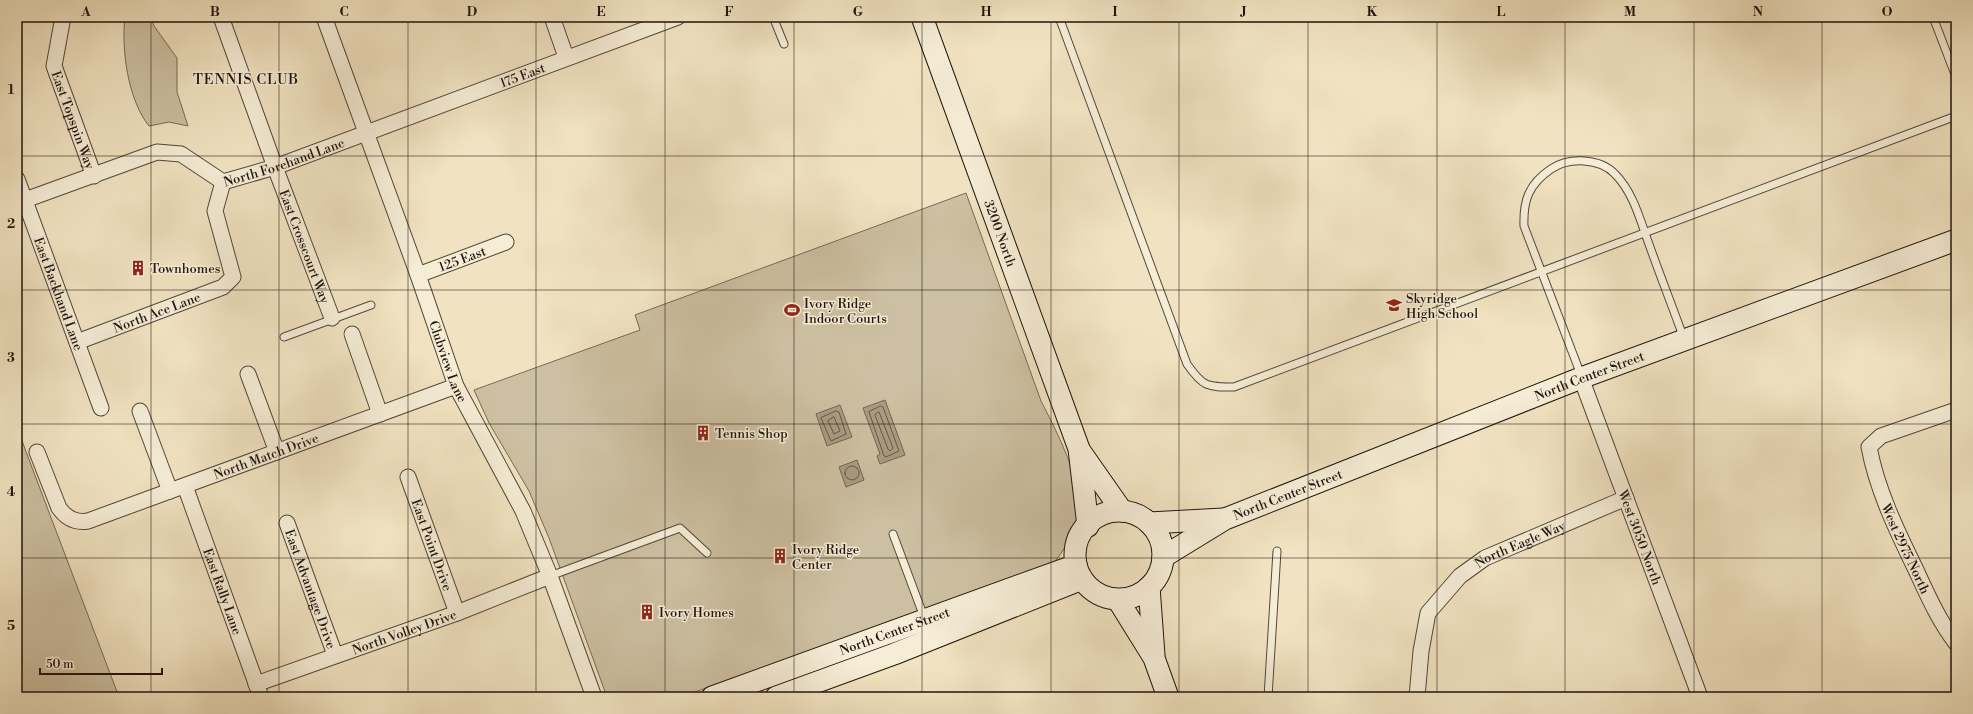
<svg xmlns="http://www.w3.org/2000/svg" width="1973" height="714" viewBox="0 0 1973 714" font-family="'Libre Bodoni',serif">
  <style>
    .green { fill: #cdc0a2; stroke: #766a56 }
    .water { fill: #aa9c83; stroke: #736553 }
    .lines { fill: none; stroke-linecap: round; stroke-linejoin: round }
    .shore { stroke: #655847; stroke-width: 1 }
    .lane-casing { stroke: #544738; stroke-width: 9 }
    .street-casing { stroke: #544738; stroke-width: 17 }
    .secondary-casing { stroke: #20130b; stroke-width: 23 }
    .lane { stroke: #f6edd7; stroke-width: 7 }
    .street { stroke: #f6edd7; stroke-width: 15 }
    .secondary { stroke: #f6edd7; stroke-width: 21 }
    .grid { fill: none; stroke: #20130b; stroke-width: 1; stroke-opacity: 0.55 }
    .labels { text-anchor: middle; stroke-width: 3; stroke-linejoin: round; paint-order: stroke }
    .street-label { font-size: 13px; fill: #20130b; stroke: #f6edd7 }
    .poi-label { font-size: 13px; fill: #20130b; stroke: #f6edd7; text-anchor: start }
    .neighbourhood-label { font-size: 14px; letter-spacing: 1px; fill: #20130b; stroke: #f6edd7 }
    .neatline { fill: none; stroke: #20130b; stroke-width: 1.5 }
    .grid-label { font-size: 13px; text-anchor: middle; font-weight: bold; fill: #20130b }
  </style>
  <rect width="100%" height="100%" fill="#f1e3c1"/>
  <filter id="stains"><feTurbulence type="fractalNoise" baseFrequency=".005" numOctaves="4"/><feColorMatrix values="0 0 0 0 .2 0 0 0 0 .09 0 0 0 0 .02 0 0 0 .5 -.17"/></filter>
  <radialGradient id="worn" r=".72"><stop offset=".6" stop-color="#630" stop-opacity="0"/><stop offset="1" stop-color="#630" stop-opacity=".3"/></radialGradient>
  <!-- green -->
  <path class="green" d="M 125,17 L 151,17 L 154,26 L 177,58 L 177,92 L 188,126 L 169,122 L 149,126 C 128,100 121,49 125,17 Z
    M 966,193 L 1041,401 C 1055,428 1085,486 1079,516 C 1077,529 1061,555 1053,564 L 681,697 L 607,697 L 549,538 L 529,491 L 489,423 L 474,390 L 640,330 L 635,315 Z
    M 17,426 L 25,449 L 119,697 L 17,697 Z"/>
  <!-- water -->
  <path class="water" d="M 885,400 L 905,455 L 880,464 L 877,456 L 880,454 L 863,408 Z
    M 840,405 L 852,437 L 827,446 L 816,414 Z
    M 857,460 L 864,480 L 846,487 L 839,467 Z"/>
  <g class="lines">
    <!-- shore -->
    <path class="shore" d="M 881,406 L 883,407 L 899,451 L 886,457 L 884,456 L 869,412 Z
      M 836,411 L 839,412 L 846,434 L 831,441 L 821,418 Z
      M 879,412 L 893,448 L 890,451 L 888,449 L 875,415 Z
      M 834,417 L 840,431 L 834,434 L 828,421 Z
      M845 473a7 7 0 1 1 14 0a7 7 0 1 1-14 0Z"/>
    <defs>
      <path id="lane" d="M 773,17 L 784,44
        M 1059,17 L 1187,364 C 1203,387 1207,387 1234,387 L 1956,116
        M 1933,17 L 1956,77
        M 284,337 L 371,305
        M 1581,375 L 1524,226 C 1523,200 1529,184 1551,169 C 1569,157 1600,158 1615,174 C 1634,193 1641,223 1650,247 C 1661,278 1673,308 1684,339
        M 893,534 L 924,617
        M 550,576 L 680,528 L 707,553
        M 1268,697 L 1277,551"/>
      <g id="street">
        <path id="s1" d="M 63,17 L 54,66 L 94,176"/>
        <path id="s2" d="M 221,17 L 275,167 L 332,318"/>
        <path id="s3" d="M 324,17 L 418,275 L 456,386 L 523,511 L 550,576 L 594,697"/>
        <path d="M 552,17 L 566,57"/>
        <path id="s4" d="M 17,179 L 101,408"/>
        <path id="s5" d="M 25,200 L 157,152 L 181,154 L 223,182 L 275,167 L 678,17"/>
        <path id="s6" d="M 418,275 L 506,242"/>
        <path d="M 352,334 L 380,414"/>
        <path id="s7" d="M 77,342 L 223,287 L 233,277 L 215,211 L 223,182"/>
        <path d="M 248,374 L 277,452"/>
        <path id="s8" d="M 1581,378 L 1700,697"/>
        <path id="s9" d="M 1956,410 L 1881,436 L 1869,447 C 1877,490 1897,531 1916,570 C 1928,596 1939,621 1956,643"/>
        <path d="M 140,411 L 170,491"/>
        <path id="s10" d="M 37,452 L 59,508 C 66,518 76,523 88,521 L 456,386"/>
        <path id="s11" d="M 408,477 L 457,613"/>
        <path id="s12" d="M 185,486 L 261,697"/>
        <path id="s13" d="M 287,523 L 335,655"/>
        <path id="s14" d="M 256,684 L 457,613 L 550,576"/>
        <path id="s15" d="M 1417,697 L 1421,651 L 1428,613 L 1460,576 L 1485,558 L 1626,498"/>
      </g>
      <g id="secondary">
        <path id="s16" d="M 922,17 L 1079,449 L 1088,526"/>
        <path d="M 1080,451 L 1122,511"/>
        <circle cx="1119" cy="555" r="44"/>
        <path d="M 1149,523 L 1223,519"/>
        <path id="s17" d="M 1163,557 L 1225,519 L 1581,378 L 1956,240"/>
        <path d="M 1149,587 L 1154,655"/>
        <path d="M 1118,600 L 1154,658 L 1168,697"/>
        <path id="s18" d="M 712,697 L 1076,565"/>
        <path d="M 776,697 L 894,654 L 1082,579"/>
      </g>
    </defs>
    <!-- lane casing -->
    <use href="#lane" class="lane-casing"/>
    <!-- street casing -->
    <use href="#street" class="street-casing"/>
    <!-- secondary casing -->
    <use href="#secondary" class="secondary-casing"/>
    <!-- lane -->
    <use href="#lane" class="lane"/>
    <!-- street -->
    <use href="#street" class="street"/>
    <!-- secondary -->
    <use href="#secondary" class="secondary"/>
  </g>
  <!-- grid -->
  <path class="grid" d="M 151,17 L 151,697M 279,17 L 279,697M 408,17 L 408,697M 536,17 L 536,697M 665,17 L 665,697M 794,17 L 794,697M 922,17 L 922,697M 1051,17 L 1051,697M 1179,17 L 1179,697M 1308,17 L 1308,697M 1437,17 L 1437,697M 1565,17 L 1565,697M 1694,17 L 1694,697M 1822,17 L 1822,697M 17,156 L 1956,156M 17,290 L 1956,290M 17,424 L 1956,424M 17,558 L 1956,558"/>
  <!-- icons -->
  <defs>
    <symbol id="building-bare" viewBox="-9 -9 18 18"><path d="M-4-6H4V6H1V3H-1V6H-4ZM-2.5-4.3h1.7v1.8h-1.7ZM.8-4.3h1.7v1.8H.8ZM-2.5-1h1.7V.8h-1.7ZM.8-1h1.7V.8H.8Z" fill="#8f2418" stroke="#f6edd7" stroke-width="2.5" paint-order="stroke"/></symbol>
    <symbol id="school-bare" viewBox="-9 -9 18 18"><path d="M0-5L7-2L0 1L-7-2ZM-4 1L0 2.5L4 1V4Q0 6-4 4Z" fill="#8f2418" stroke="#f6edd7" stroke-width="2.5" paint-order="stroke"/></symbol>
    <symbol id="stadium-bare" viewBox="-9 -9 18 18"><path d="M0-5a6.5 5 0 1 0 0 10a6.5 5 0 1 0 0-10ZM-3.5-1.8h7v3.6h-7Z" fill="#8f2418" stroke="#f6edd7" stroke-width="2.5" paint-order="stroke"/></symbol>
  </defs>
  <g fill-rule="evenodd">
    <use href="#building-bare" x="127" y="257" width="22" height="22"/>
    <use href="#school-bare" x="1383" y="294" width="22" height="22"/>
    <use href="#stadium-bare" x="781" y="299" width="22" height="22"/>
    <use href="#building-bare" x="692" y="422" width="22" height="22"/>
    <use href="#building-bare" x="769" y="545" width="22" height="22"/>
    <use href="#building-bare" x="636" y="601" width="22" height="22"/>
  </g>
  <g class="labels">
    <!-- street labels -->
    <g class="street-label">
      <text dy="5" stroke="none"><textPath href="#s5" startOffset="533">175 East</textPath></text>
      <text dy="5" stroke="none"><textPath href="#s1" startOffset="107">East Topspin Way</textPath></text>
      <text dy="5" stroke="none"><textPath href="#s5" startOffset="279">North Forehand Lane</textPath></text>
      <text dy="5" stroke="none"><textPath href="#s16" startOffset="230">3200 North</textPath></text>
      <text dy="5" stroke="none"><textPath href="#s2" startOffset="244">East Crosscourt Way</textPath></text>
      <text dy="5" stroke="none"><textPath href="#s6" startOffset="47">125 East</textPath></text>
      <text dy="5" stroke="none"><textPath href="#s4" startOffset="122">East Backhand Lane</textPath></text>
      <text dy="5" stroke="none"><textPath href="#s7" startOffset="85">North Ace Lane</textPath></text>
      <text dy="5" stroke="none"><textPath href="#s3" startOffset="366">Clubview Lane</textPath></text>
      <text dy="5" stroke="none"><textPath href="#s17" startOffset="464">North Center Street</textPath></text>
      <text dy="5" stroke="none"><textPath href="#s10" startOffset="283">North Match Drive</textPath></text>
      <text dy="5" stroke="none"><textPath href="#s17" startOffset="140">North Center Street</textPath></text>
      <text dy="5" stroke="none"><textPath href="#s8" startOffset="170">West 3050 North</textPath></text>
      <text dy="5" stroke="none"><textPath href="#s11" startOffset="72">East Point Drive</textPath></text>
      <text dy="5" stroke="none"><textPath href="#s15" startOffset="202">North Eagle Way</textPath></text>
      <text dy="5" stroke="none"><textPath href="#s9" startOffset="204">West 2975 North</textPath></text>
      <text dy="5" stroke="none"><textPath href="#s13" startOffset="70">East Advantage Drive</textPath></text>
      <text dy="5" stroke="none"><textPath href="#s12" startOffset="112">East Rally Lane</textPath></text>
      <text dy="5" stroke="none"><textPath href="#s14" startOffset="157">North Volley Drive</textPath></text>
      <text dy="5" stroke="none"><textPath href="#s18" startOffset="194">North Center Street</textPath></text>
    </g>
    <!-- poi labels -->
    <g class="poi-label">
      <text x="150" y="273">Townhomes</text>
      <text x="1406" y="303">Skyridge<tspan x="1406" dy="15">High School</tspan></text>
      <text x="804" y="308">Ivory Ridge<tspan x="804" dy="15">Indoor Courts</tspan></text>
      <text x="715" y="438">Tennis Shop</text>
      <text x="792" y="554">Ivory Ridge<tspan x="792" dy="15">Center</tspan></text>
      <text x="659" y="617">Ivory Homes</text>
    </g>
    <!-- neighbourhood labels -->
    <g class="neighbourhood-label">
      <text x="246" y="84">TENNIS CLUB</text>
    </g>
  </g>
  <!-- margin -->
  <rect width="1973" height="714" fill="none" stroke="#f1e3c1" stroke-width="44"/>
  <!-- scale -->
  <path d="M40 668v6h122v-6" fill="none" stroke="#20130b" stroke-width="2"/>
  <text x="46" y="668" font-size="12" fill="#20130b" stroke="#f6edd7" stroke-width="3" paint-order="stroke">50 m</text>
  <rect x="22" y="22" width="1929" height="670" class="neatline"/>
  <g class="grid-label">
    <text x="86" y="16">A</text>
    <text x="215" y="16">B</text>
    <text x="344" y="16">C</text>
    <text x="472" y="16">D</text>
    <text x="601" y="16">E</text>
    <text x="729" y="16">F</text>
    <text x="858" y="16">G</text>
    <text x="986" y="16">H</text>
    <text x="1115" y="16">I</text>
    <text x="1244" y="16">J</text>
    <text x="1372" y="16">K</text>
    <text x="1501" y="16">L</text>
    <text x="1630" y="16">M</text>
    <text x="1758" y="16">N</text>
    <text x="1887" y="16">O</text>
    <text x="11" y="94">1</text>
    <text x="11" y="228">2</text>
    <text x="11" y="362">3</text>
    <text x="11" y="496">4</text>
    <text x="11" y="630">5</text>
  </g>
  <rect width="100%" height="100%" filter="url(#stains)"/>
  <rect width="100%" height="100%" fill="url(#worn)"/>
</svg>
